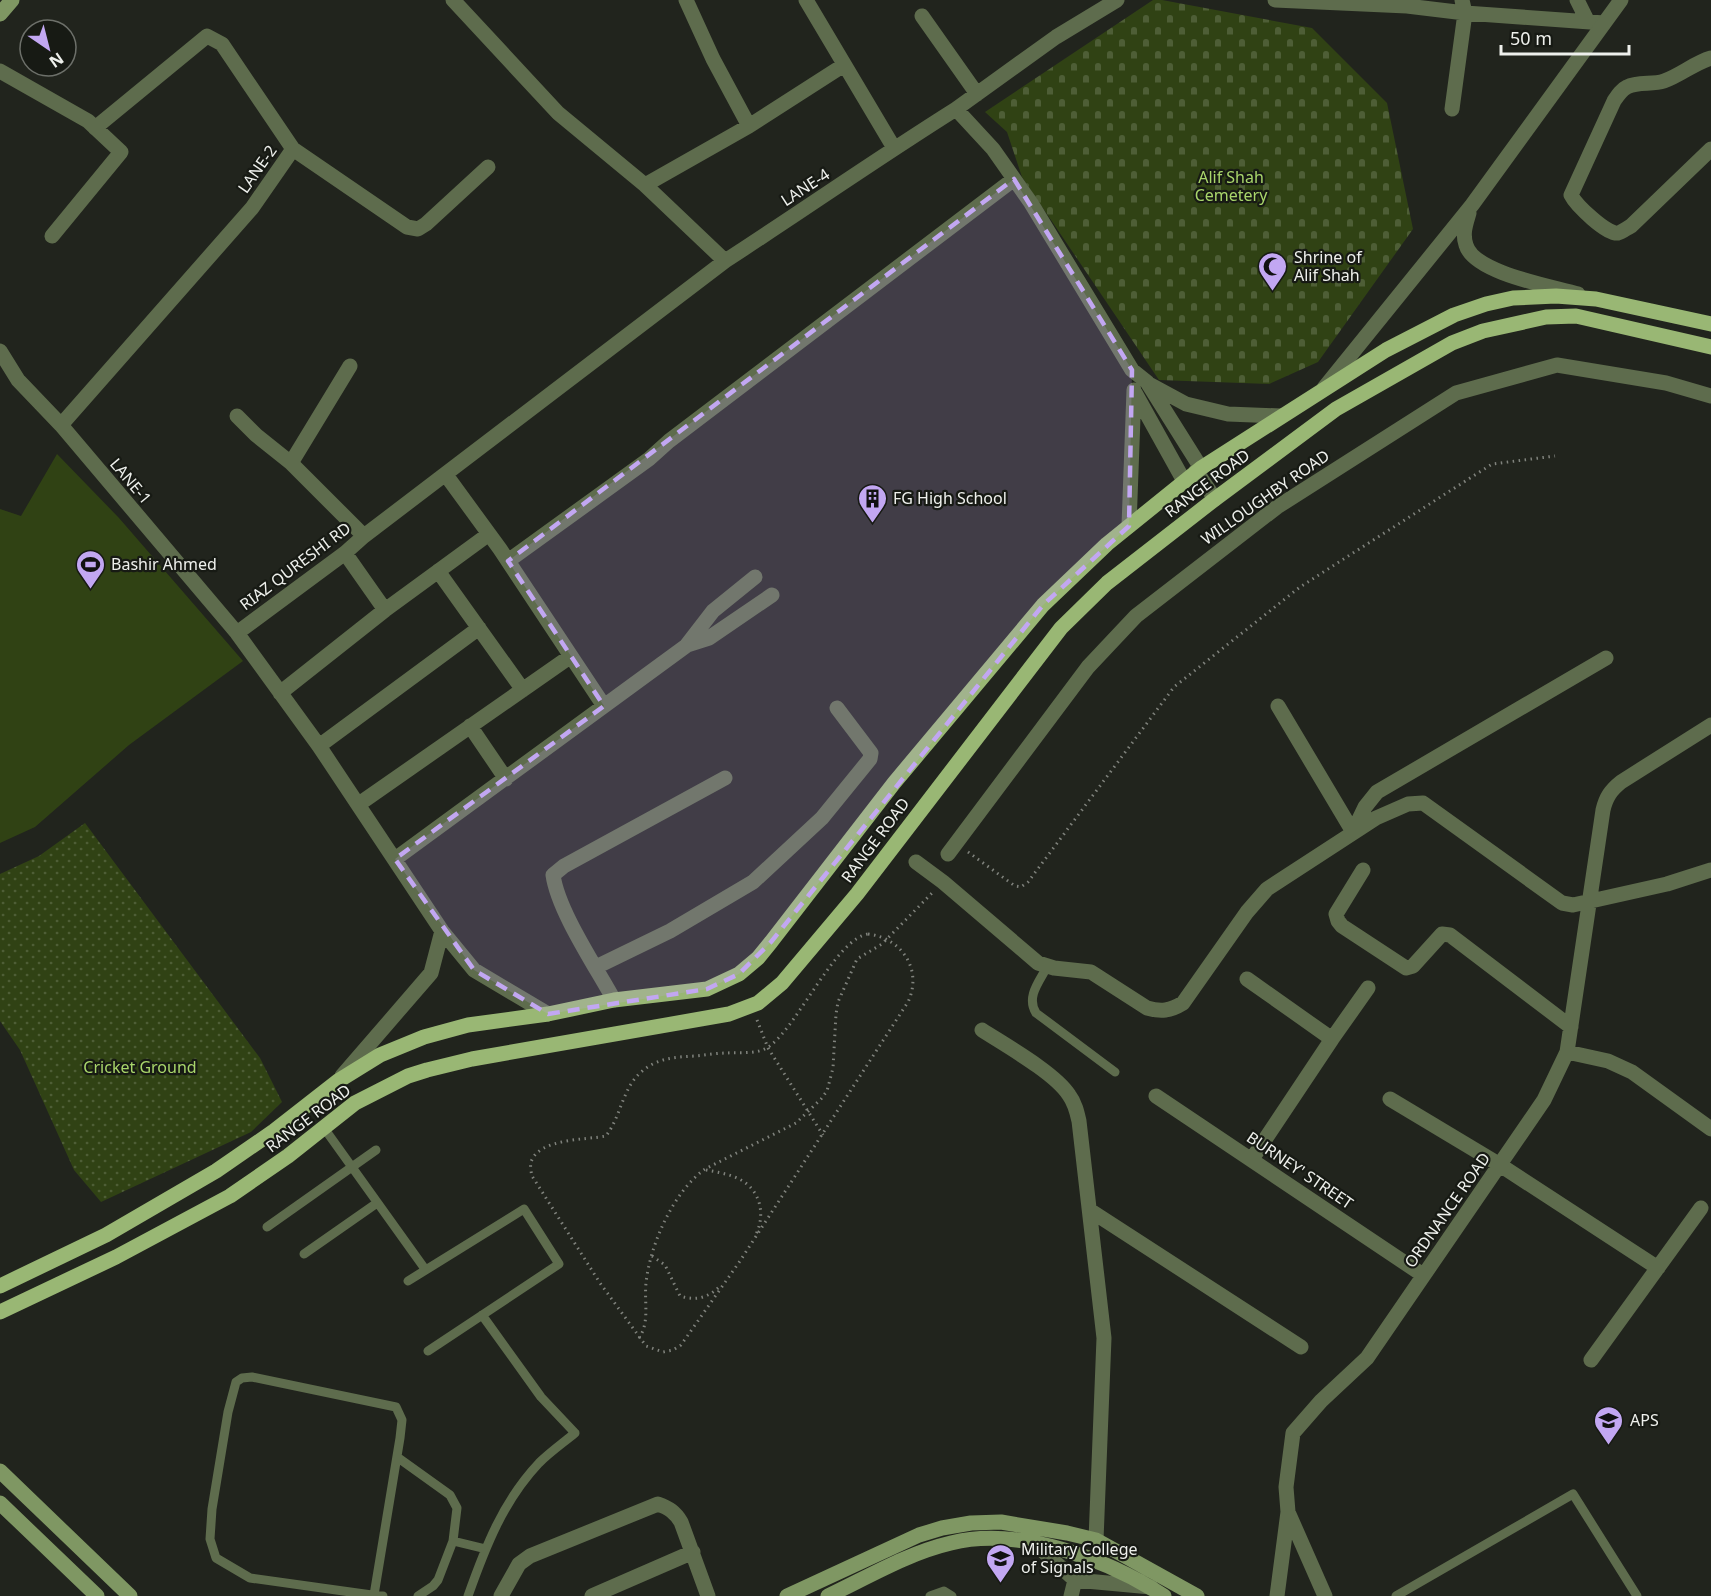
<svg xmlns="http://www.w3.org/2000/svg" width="1711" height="1596" viewBox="0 0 1711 1596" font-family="'Noto Sans',sans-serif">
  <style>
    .grass { fill: url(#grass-dots) }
    .cemetery { fill: url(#cemetery-stones) }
    .garden { fill: #304214 }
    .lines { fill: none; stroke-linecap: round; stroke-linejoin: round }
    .path { stroke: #80837d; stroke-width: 3; stroke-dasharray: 1.5 4.5; stroke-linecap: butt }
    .service { stroke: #5e6c4d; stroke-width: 9 }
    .minor { stroke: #5e6c4d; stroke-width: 15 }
    .tertiary { stroke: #5e6c4d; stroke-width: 15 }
    .secondary { stroke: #7f9763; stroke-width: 15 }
    .primary { stroke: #99b774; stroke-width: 15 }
    .marked { fill: #c2a7f2; fill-opacity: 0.2; stroke: #c2a7f2; stroke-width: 4.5; stroke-dasharray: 12 8; stroke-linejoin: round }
    .labels { text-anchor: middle; stroke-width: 4.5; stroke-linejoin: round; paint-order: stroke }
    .street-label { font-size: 16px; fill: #eef0ec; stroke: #171a14 }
    .park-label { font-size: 16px; fill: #a9d66b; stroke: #171a14 }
    .poi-label { font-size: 16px; fill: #eef0ec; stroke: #171a14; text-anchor: start }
  </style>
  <defs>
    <pattern id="grass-dots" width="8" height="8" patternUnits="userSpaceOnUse" patternTransform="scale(1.5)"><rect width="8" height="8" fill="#304214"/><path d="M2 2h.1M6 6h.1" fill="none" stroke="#4e5e36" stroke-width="1.8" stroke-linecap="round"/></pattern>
    <pattern id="cemetery-stones" width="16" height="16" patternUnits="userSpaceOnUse" patternTransform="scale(1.5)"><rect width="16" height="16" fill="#304214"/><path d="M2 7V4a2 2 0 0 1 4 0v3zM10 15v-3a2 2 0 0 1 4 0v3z" fill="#4e5e36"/></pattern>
  </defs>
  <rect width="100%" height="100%" fill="#21241d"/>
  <!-- grass -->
  <path class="grass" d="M 85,823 L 260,1058 L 282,1102 L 251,1132 L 101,1202 L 74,1170 L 20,1050 L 0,1021 L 0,874 L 39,856 Z"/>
  <!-- cemetery -->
  <path class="cemetery" d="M 1153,0 L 1162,0 L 1312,28 L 1387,103 L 1413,229 L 1318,362 L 1269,384 L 1159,380 L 1022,177 L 1007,132 L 985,112 Z"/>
  <!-- garden -->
  <path class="garden" d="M 57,454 L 119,518 L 243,661 L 129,745 L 35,827 L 0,843 L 0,509 L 21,516 Z"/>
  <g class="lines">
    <!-- path -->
    <path class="path" d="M 968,852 L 1015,886 L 1021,887 L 1028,882 L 1174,687 L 1300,587 L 1492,464 L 1555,456
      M 868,934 C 902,938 923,970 908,1002 L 740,1261 L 681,1345 L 673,1350 L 663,1352 L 646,1346 L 600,1283 L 532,1176 C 531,1172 530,1165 531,1162 C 539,1138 586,1140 606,1136 C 621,1116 622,1090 640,1073 C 656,1058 675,1057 695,1056 C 706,1055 717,1053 727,1053 C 742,1052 759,1055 771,1045 C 799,1023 837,938 868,934 Z
      M 757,1020 L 768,1048 L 823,1135
      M 706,1170 C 717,1172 729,1174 739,1179 C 760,1189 766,1214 756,1234
      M 652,1256 L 665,1265 L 680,1296 C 696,1301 708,1298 720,1286
      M 639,1338 C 650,1322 644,1302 646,1283 C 650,1245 673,1192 705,1169 L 796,1123 L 821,1099 L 827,1091 L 833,1068 L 836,1014 L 838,1002 L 857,959 L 882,944 L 933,892"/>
    <!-- service -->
    <path class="service" d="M 1047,967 C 1039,982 1026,997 1036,1013 L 1115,1072
      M 324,1128 L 425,1269
      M 267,1227 L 376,1150
      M 304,1254 L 377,1203
      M 408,1281 L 524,1209 L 559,1264 L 428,1351
      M 397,1457 L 450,1495 L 457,1508 L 453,1541 L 438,1580 L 433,1586 L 418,1596
      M 453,1541 L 486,1549
      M 374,1595 L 400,1438 L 402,1420 L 396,1407 L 252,1377 L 242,1378 L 236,1382 L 228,1412 L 212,1509 L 210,1539 L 216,1558 L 250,1578 L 379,1596 L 383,1596
      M 468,1596 C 485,1548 503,1501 539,1463 C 550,1452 563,1443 575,1433 L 541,1397 L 482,1315
      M 930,1596 L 944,1591 L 952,1596
      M 1396,1596 L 1573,1494 L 1637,1596"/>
    <!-- minor -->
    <path class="minor" d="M 453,0 L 558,113 L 645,185 L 725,261 C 802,211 878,158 956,109 L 993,149 L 1031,203 L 1132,370 L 1147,382 L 1201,468
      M 686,0 L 713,59 L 749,126
      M 806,0 L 894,148
      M 1275,0 L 1407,6 L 1465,13 L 1604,23
      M 1577,0 L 1588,22
      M 922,16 L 977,94
      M 1711,58 C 1694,63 1681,75 1664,81 C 1652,85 1638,81 1627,87 C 1621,90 1618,95 1614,101 L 1571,195 C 1576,205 1607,235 1618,233 C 1622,232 1627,228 1631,226 L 1711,149
      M 0,71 L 88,121 L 121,152 L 52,236
      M 956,109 L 1056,37 L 1117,0
      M 1452,109 L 1465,13 L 1462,0
      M 293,149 L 407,227 L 418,229 L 426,224 L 488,167
      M 645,185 L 749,126 L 844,65
      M 0,351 L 18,380 L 61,425 L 237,633
      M 1149,384 L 1186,404 L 1228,414 L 1281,416
      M 1134,391 L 1184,481
      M 237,416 L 256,435 L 291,463 L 364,536
      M 61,425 L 252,208 L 293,149 L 222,44 L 207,36 L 95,128
      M 291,463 L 350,366
      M 1196,471 L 1215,499
      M 446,475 L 500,549 L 604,706
      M 1129,526 L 1134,390
      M 345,553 L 385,610
      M 508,561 L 649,459 L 669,441 L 1014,179
      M 438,571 L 523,690
      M 687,645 L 709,638 L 772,595
      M 280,693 L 385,610 L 489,534
      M 1278,706 L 1353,832
      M 470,726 L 506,779
      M 319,746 L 479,628
      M 359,804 L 571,656
      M 1353,832 L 1365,807 L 1377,792 L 1606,658
      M 948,854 L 1088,667 L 1136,616 L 1277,507 L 1456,393 L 1557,365 L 1666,383 L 1711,396
      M 395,859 L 686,646 L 713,611 L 755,577
      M 916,862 L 943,882 L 1038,963 L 1054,968 L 1091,972 L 1147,1008 C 1161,1012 1170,1011 1183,1003 L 1247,912 L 1267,889 L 1376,818 L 1408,804 L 1423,803 L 1562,903 L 1573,905 L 1667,884 L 1711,870
      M 1363,870 L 1336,914 L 1338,921 L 1342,926 L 1406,968 L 1413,966 L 1442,934 L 1450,935 L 1571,1027
      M 596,967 L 670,931 L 753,882 L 822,818 L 870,759 L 871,753 L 837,708
      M 1247,979 L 1332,1039
      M 614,1000 C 596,967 558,911 553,875 L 564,866 L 725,778
      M 548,1014 L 474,970 L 442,931 L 319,746 L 237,633 L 345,553 L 364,536 L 725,261
      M 982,1030 C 1005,1045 1055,1073 1069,1095 C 1075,1103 1077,1112 1079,1121 L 1104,1338 L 1096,1540
      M 1567,1052 L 1608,1061 L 1632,1072 L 1711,1129
      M 342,1076 L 431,973 L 442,931
      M 1156,1096 L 1423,1275
      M 1390,1099 L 1500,1165 L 1658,1268
      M 1252,1159 L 1332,1039 L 1368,988
      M 1091,1211 L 1301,1347
      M 1591,1360 L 1701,1208
      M 1034,1543 L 1075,1580
      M 501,1596 L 519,1564 L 530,1556 L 658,1504 C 669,1508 675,1512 681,1522 L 708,1596
      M 592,1596 L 693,1552
      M 1071,1596 L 1075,1580 L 1151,1587
      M 1277,1596 L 1288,1512
      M 1325,1596 L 1288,1512 L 1286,1487 L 1293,1433 L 1321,1401 L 1367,1358 L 1544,1100 L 1567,1052 L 1603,810 C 1606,797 1611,790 1621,782 L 1711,725"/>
    <!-- tertiary -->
    <path class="tertiary" d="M 1469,213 C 1466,224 1462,233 1466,245 C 1474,273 1551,286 1578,294
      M 1324,388 L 1472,205 L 1621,0"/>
    <!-- secondary -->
    <path class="secondary" d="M 0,14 L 12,0
      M 0,1471 L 130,1596
      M 0,1503 L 97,1596
      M 787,1596 L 919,1535 L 942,1528 L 971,1523 L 1001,1522 L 1067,1533 L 1096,1540 L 1197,1596
      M 828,1596 C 868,1577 908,1553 951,1543 C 1019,1526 1107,1559 1164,1596"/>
    <!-- primary -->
    <path class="primary" d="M 0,1286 L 106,1235 L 216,1171 L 274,1131 L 338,1081 L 380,1055 L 424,1037 L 468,1025 L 548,1014 L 614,1000 L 707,989 L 739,974 L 758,958 L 771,942 L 894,783 L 1043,605 L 1107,544 L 1201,468 L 1386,350 L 1454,315 L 1486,304 L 1513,298 L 1556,296 L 1596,299 L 1711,324
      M 0,1312 L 116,1257 L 230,1196 L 288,1156 L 355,1103 L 408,1076 L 427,1070 L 472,1059 L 729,1014 L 758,1003 L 782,983 L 857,894 L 1061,628 L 1107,583 L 1215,499 L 1336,409 L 1452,343 L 1483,331 L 1546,317 L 1576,316 L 1711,347"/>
  </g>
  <!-- marked area -->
  <path class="marked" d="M 1014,179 L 1132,370 L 1129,526 L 1043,605 L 771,942 L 739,974 L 707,989 L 548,1014 L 474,970 L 395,859 L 604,706 L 508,561 Z"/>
  <!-- icons -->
  <defs>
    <symbol id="mosque-pin" viewBox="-11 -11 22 30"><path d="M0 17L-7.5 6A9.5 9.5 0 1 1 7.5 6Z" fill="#c2a7f2" stroke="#171a14"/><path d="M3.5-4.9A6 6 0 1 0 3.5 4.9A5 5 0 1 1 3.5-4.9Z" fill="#111"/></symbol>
    <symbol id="building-pin" viewBox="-11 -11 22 30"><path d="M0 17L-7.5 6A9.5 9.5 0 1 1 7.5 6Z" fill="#c2a7f2" stroke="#171a14"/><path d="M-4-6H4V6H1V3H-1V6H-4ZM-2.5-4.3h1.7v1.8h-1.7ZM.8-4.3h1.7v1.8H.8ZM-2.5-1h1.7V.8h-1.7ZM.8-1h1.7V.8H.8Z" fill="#111"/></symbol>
    <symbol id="stadium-pin" viewBox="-11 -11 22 30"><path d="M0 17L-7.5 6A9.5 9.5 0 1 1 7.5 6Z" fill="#c2a7f2" stroke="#171a14"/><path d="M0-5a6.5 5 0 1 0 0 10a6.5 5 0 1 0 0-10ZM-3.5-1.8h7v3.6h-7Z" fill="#111"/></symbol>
    <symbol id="university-pin" viewBox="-11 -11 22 30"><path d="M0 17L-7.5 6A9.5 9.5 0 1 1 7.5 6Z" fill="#c2a7f2" stroke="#171a14"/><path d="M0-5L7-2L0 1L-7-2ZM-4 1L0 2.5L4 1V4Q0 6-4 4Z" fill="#111"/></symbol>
  </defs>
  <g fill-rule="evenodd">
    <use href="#mosque-pin" x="1256" y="250" width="33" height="45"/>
    <use href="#building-pin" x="856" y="482" width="33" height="45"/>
    <use href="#stadium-pin" x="74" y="548" width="33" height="45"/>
    <use href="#university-pin" x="1592" y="1404" width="33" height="45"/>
    <use href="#university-pin" x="984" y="1542" width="33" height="45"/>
  </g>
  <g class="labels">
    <!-- street labels -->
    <g class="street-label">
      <text transform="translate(257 169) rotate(-55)" y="6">LANE-2</text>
      <text transform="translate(805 187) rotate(-33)" y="6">LANE-4</text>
      <text transform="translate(131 481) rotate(50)" y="6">LANE-1</text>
      <text transform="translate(1207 483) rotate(-37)" y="6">RANGE ROAD</text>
      <text transform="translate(1265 497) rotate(-35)" y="6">WILLOUGHBY ROAD</text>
      <text transform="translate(295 566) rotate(-37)" y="6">RIAZ QURESHI RD</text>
      <text transform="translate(875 840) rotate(-53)" y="6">RANGE ROAD</text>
      <text transform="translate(308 1118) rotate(-37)" y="6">RANGE ROAD</text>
      <text transform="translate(1300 1170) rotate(34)" y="6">BURNEY' STREET</text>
      <text transform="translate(1447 1210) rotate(-55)" y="6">ORDNANCE ROAD</text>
    </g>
    <!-- park labels -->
    <g class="park-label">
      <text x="1231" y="183">Alif Shah<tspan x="1231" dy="18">Cemetery</tspan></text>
      <text x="140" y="1073">Cricket Ground</text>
    </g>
    <!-- poi labels -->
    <g class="poi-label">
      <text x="1294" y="263">Shrine of<tspan x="1294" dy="18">Alif Shah</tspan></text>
      <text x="893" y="504">FG High School</text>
      <text x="111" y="570">Bashir Ahmed</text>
      <text x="1630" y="1426">APS</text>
      <text x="1021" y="1555">Military College<tspan x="1021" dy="18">of Signals</tspan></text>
    </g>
  </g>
  <!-- north arrow -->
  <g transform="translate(48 48) rotate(145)"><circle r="28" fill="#171a14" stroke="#6d706a" stroke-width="1.5"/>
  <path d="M0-4.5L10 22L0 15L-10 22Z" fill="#c2a7f2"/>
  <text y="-9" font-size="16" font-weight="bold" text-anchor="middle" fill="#eef0ec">N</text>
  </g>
  <!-- scale -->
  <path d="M1501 45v9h128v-9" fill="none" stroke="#eef0ec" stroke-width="3"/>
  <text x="1510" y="45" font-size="18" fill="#eef0ec" stroke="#171a14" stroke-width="4.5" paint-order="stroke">50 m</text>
</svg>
